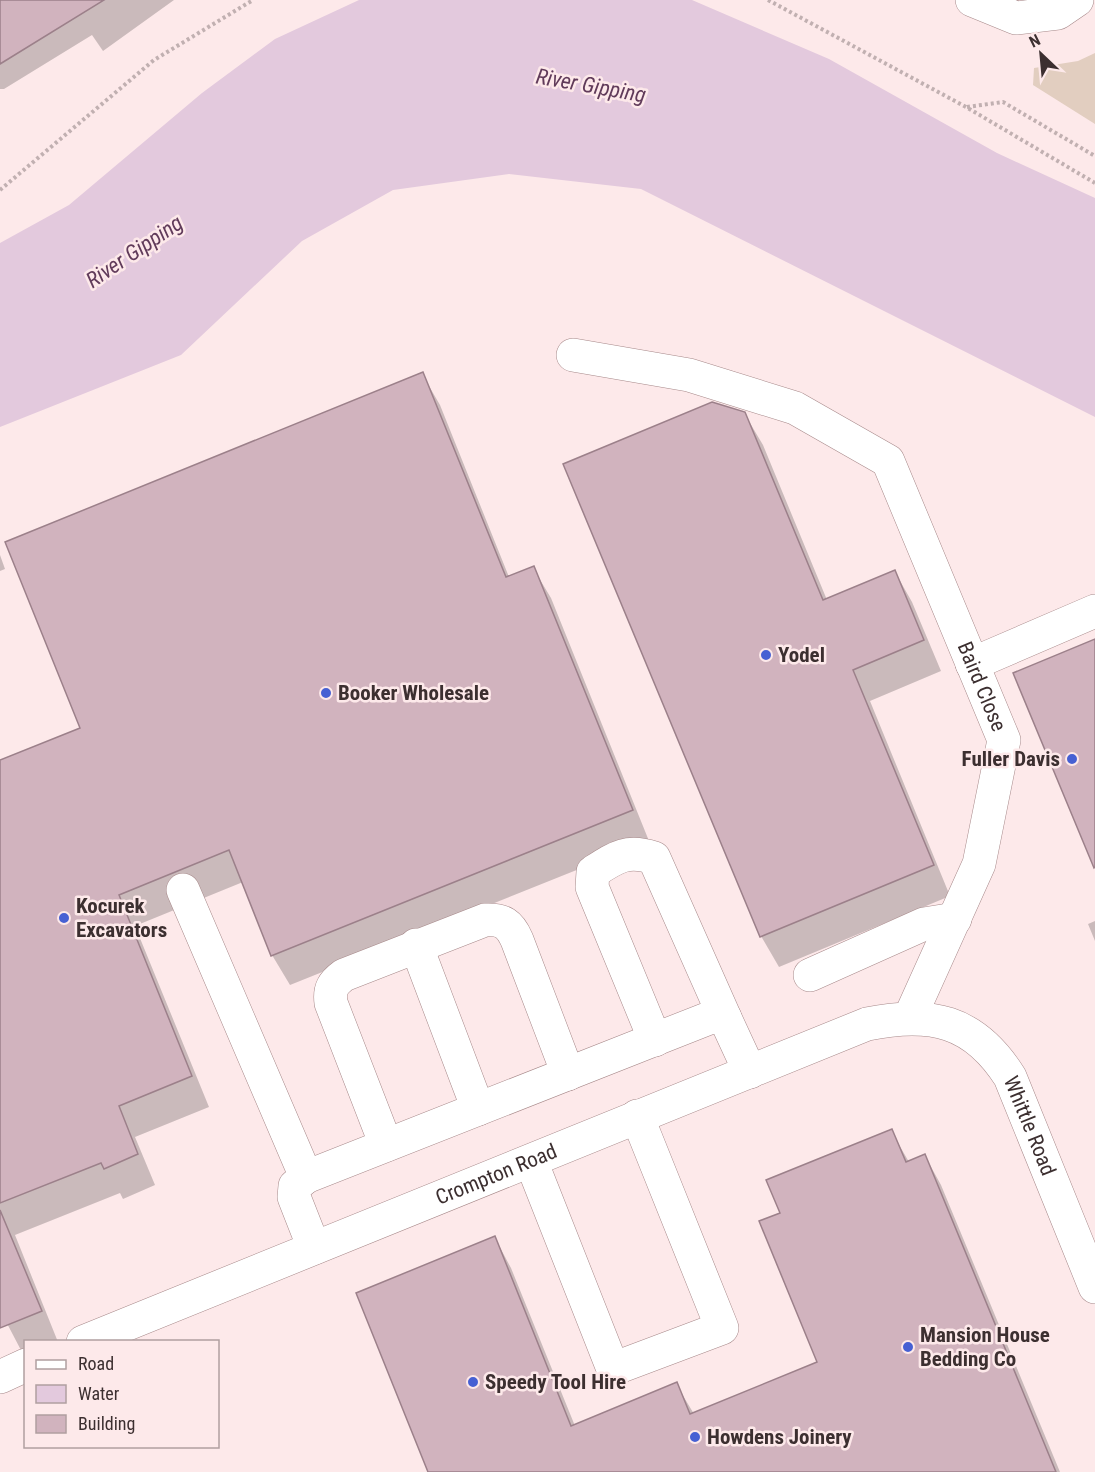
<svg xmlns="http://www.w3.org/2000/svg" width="1095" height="1472" viewBox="0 0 1095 1472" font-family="'Roboto Condensed',sans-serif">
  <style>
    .green { fill: #e2cec0 }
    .water { fill: #e3c9dd }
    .shadow { fill: #0003 }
    .building { fill: #d1b3be; stroke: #9c808a; stroke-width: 1.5 }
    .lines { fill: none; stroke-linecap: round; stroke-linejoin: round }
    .minor-casing { stroke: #a7898a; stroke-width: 34 }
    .path { stroke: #c1b0b1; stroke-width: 4; stroke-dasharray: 3 3; stroke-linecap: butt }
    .minor { stroke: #fff; stroke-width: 33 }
    .poi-dot { fill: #4660d3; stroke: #fde9ea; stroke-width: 2 }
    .labels { text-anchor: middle; stroke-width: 5; stroke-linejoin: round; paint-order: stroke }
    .poi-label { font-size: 21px; font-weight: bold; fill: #3c2f30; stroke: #fde9ea; text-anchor: start }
    .street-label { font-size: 21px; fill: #3c2f30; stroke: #fde9ea }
    .water-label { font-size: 22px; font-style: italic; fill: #613b5a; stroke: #fde9ea }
  </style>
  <rect width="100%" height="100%" fill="#fde9ea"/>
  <!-- green -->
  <path class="green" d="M 1095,53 L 1095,124 L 1033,85 L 1034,68 L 1078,61 Z"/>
  <!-- water -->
  <path class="water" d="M 359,0 L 692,0 L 829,59 L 997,153 L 1095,198 L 1095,417 L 641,189 L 509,174 L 393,190 L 302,241 L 181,355 L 0,427 L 0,243 L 69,205 L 202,93 L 275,39 Z"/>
  <!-- shadow -->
  <path class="shadow" d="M 0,0 L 174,0 L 103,51 L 92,35 L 4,89 L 0,89 Z
    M 422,374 L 440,405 L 509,577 L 533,568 L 551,598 L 649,841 L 290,985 L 272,955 L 243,882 L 135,926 L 209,1107 L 135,1137 L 155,1185 L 123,1199 L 120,1193 L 15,1235 L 58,1342 L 26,1342 L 24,1356 L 0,1310 L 0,762 L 82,729 Z
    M 744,413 L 763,445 L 827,600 L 895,572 L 912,602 L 941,671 L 870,701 L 950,896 L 779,967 L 761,936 Z
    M 0,555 L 5,569 L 0,571 Z
    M 1095,921 L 1095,941 L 1088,924 Z
    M 891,1131 L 909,1162 L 925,1156 L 941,1185 L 1060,1472 L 430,1472 L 495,1238 L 511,1268 L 575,1426 L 676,1384 L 694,1414 L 819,1363 L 782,1214 Z"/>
  <!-- building -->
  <path class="building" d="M 0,0 L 104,0 L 0,64 Z
    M 423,372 L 506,577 L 534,566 L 633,810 L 271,956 L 229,850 L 119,895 L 192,1076 L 119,1106 L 138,1154 L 104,1169 L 101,1163 L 0,1203 L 0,760 L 80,728 L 5,542 Z
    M 712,402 L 745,412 L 823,600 L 895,570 L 924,640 L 853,670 L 934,865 L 760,937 L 563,464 Z
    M 1095,639 L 1095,867 L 1094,868 L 1013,673 Z
    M 892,1129 L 906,1162 L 925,1154 L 1056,1472 L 428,1472 L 356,1293 L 495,1236 L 571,1426 L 677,1382 L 690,1414 L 817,1362 L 759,1221 L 780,1213 L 766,1180 Z
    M 0,1210 L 42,1311 L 0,1328 Z"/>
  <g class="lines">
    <defs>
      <g id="minor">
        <path d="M 972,0 L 1016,18 L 1058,13 L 1077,0"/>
        <path id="s1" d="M 573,355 L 689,375 L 795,408 L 888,461 L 1004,740 L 979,864 L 910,1017"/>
        <path d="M 972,664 L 1095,611"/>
        <path d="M 183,890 L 306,1177"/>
        <path d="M 416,945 L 478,1109"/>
        <path d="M 810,975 L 924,924 L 955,919"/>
        <path d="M 655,1040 L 592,887 L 593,872 C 616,857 627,849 654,858 L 725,1018"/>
        <path d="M 386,1145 L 331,1003 C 329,989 333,983 344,975 L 485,920 C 503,919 510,924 517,940 L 568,1074"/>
        <path d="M 531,1161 L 613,1369 L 722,1328 L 637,1116"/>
        <path d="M 314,1248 L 294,1197 L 295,1186 L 306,1177 L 717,1015 L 725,1018 L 750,1072"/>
        <path id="s2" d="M 83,1342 L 867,1024 C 931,1011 974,1020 1010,1077 L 1095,1287"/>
        <path d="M 0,1377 L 26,1365"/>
      </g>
    </defs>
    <!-- minor casing -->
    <use href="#minor" class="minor-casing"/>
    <!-- path -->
    <path class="path" d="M 768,0 L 966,107 L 1095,183
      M 967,107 L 1003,102 L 1095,156
      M 0,190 L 154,60 L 253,0"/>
    <!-- minor -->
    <use href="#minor" class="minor"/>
  </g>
  <!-- markers -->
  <g class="poi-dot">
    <circle cx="766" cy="655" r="6"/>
    <circle cx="326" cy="693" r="6"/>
    <circle cx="1072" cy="759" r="6"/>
    <circle cx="64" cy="918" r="6"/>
    <circle cx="908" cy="1347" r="6"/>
    <circle cx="473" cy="1382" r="6"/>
    <circle cx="695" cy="1437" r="6"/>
  </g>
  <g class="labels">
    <!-- poi labels -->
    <g class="poi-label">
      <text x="778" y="662">Yodel</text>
      <text x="338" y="700">Booker Wholesale</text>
      <text x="1060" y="766" text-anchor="end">Fuller Davis</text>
      <text x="76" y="913">Kocurek<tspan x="76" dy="24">Excavators</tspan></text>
      <text x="920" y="1342">Mansion House<tspan x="920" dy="24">Bedding Co</tspan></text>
      <text x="485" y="1389">Speedy Tool Hire</text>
      <text x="707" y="1444">Howdens Joinery</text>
    </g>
    <!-- street labels -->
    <g class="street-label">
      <text dy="7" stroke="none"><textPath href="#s1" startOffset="580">Baird Close</textPath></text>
      <text dy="7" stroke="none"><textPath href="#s2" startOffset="1064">Whittle Road</textPath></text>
      <text dy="7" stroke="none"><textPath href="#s2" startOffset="446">Crompton Road</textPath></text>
    </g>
    <!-- water labels -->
    <g class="water-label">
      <text transform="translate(591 85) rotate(10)" y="8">River Gipping</text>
      <text transform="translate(134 251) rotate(-34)" y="8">River Gipping</text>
    </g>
  </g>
  <!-- legend -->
  <rect x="24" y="1340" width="195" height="108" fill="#fde9ea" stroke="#b09fa0" stroke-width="1.5"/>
  <rect x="36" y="1360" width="30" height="9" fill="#ffffff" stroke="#b09fa0" stroke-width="1.5"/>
  <text x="78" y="1370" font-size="18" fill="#3c2f30">Road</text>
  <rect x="36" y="1385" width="30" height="18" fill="#e3c9dd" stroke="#b09fa0" stroke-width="1.5"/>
  <text x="78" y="1400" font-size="18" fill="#3c2f30">Water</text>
  <rect x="36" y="1415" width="30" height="18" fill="#d1b3be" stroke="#b09fa0" stroke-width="1.5"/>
  <text x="78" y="1430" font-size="18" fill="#3c2f30">Building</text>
  <!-- north arrow -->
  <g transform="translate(1041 54) rotate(334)" stroke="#fde9ea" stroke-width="4.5" paint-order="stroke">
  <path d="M0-4.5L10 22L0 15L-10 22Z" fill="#3c2f30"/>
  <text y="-9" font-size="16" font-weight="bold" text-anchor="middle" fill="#3c2f30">N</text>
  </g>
</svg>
